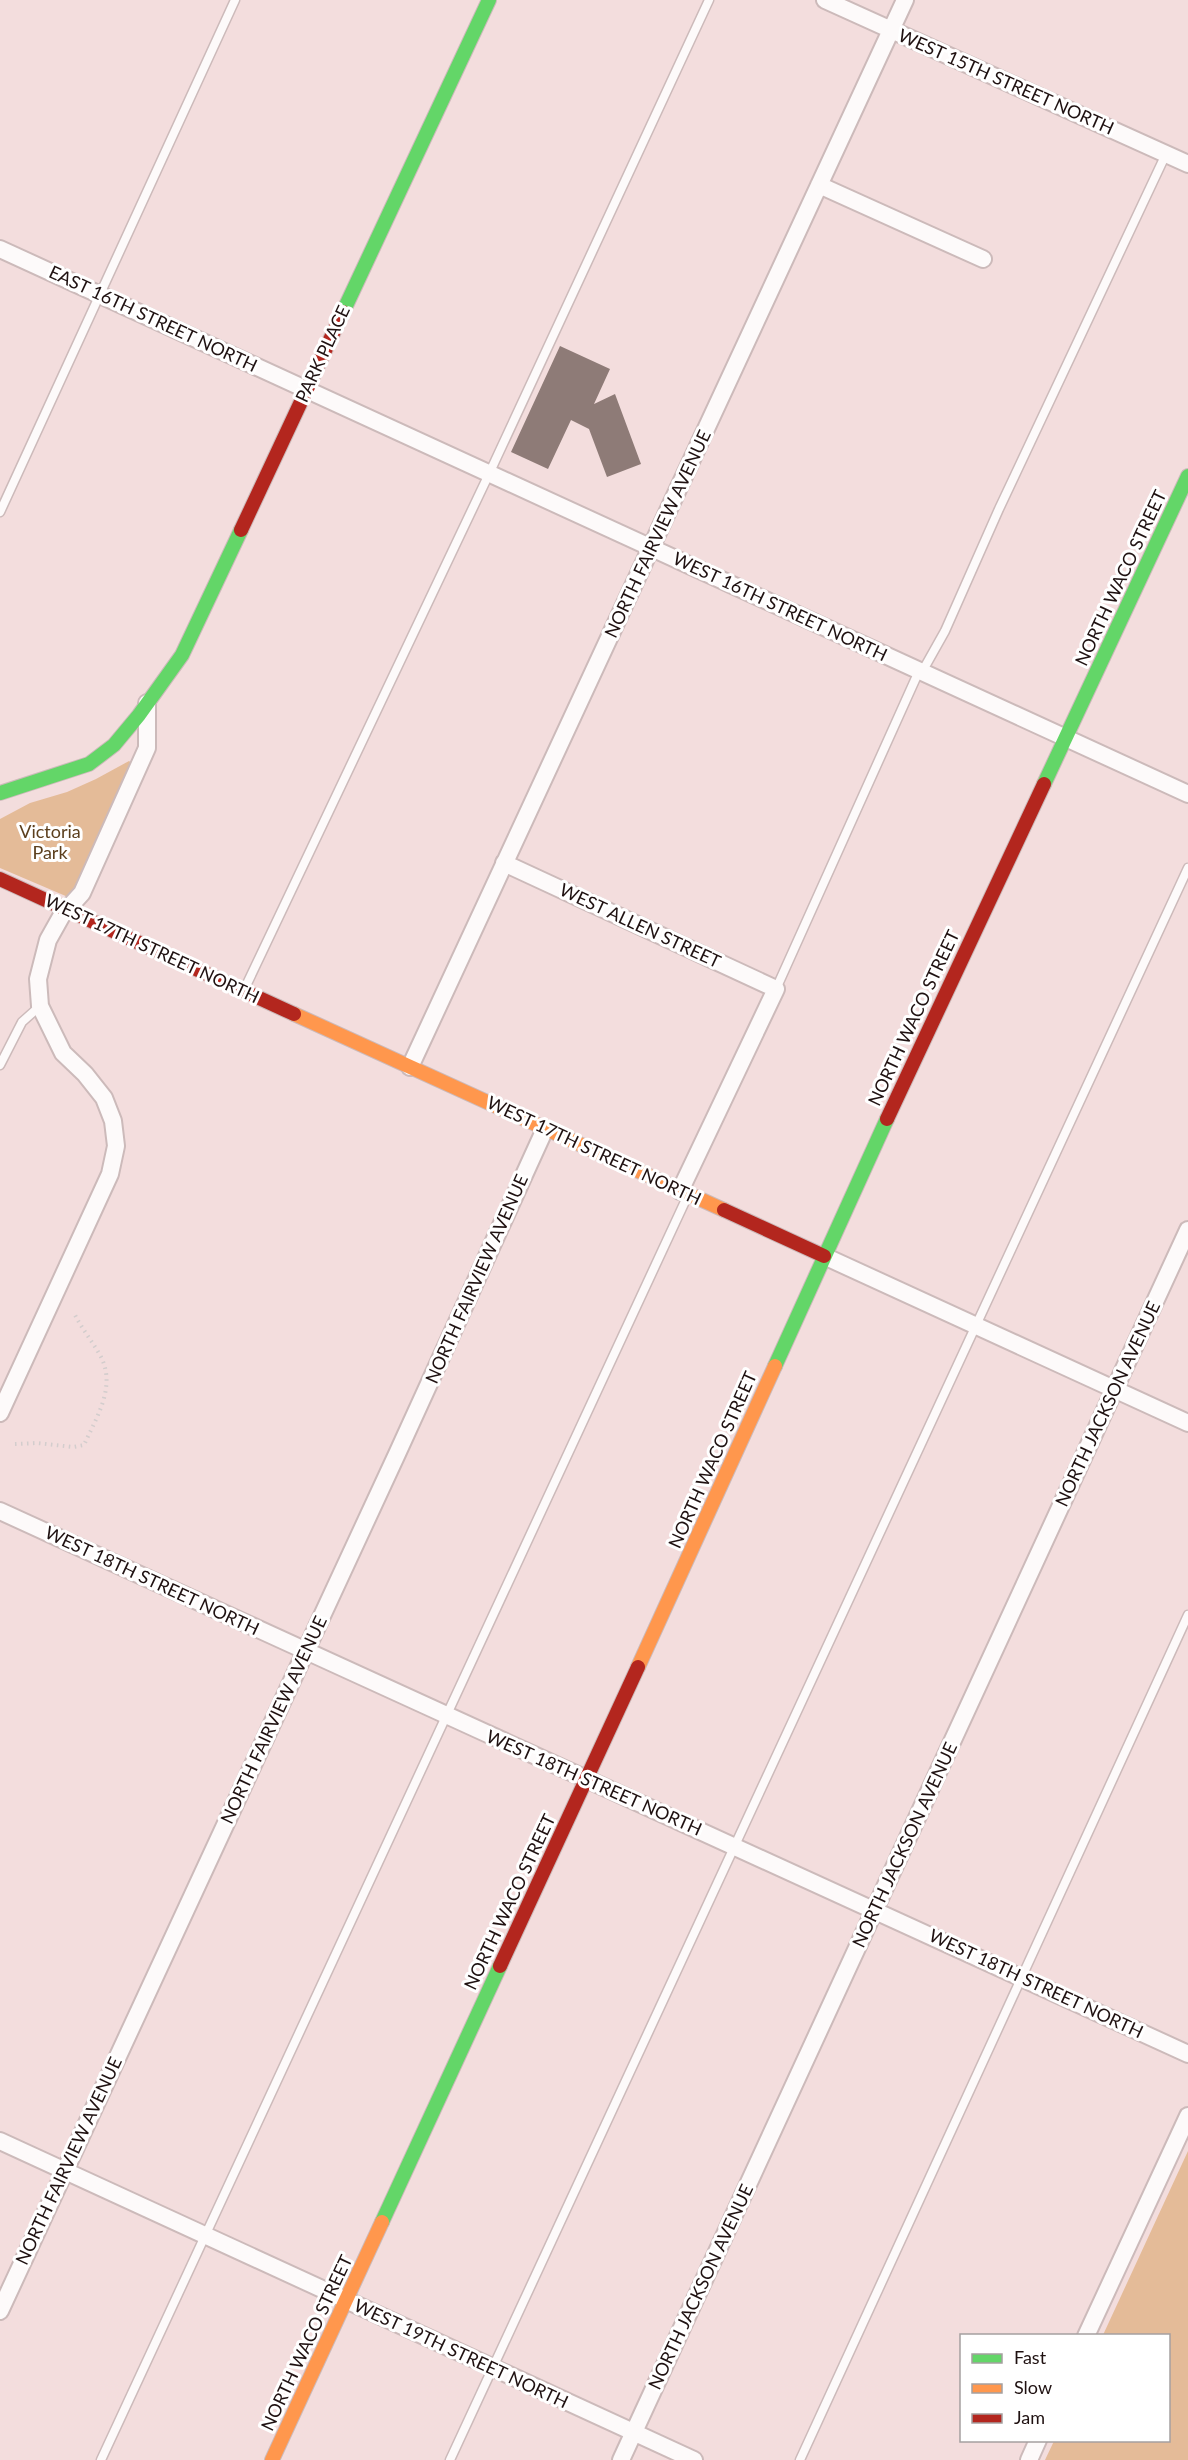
<svg xmlns="http://www.w3.org/2000/svg" width="1188" height="2460" viewBox="0 0 1188 2460" font-family="Lato,sans-serif">
  <style>
    .green { fill: #e4bb98 }
    .building { fill: #8e7b77 }
    .lines { fill: none; stroke-linecap: round; stroke-linejoin: round }
    .lane-casing { stroke: #ccbaba; stroke-width: 11 }
    .street-casing { stroke: #ccbaba; stroke-width: 20 }
    .fast-casing { stroke: #ccbaba; stroke-width: 16 }
    .slow-casing { stroke: #ccbaba; stroke-width: 16 }
    .jam-casing { stroke: #ccbaba; stroke-width: 16 }
    .path { stroke: #d3cdcd; stroke-width: 4; stroke-dasharray: 1.5 4.5; stroke-linecap: butt }
    .lane { stroke: #fdfafa; stroke-width: 8 }
    .street { stroke: #fdfafa; stroke-width: 16 }
    .fast { stroke: #63d668; stroke-width: 14 }
    .slow { stroke: #ff974d; stroke-width: 14 }
    .jam { stroke: #b3261e; stroke-width: 14 }
    .labels { text-anchor: middle; stroke-width: 6; stroke-linejoin: round; paint-order: stroke }
    .street-label { font-size: 18px; fill: #1f1111; stroke: #fff }
    .park-label { font-size: 18px; fill: #5c3f1d; stroke: #fff }
  </style>
  <rect width="100%" height="100%" fill="#f3dddd"/>
  <!-- green -->
  <path class="green" d="M 129,761 L 134,765 L 76,891 L 68,897 L 0,868 L 0,819 L 30,803 L 67,792 L 96,779 Z
    M 1188,2151 L 1188,2460 L 1045,2460 L 1054,2441 L 1168,2440 L 1168,2336 L 1103,2335 Z"/>
  <!-- building -->
  <path class="building" d="M 560,346 L 610,369 L 594,404 L 615,394 L 641,464 L 607,477 L 589,429 L 571,420 L 548,469 L 511,452 Z"/>
  <g class="lines">
    <defs>
      <path id="lane" d="M 0,512 L 235,0
        M 922,672 L 945,631 L 999,509 L 1166,154
        M 245,988 L 489,474 L 709,0
        M 776,989 L 919,671
        M 0,1065 L 22,1022 L 40,1006
        M 101,2460 L 688,1195
        M 450,2460 L 1188,868
        M 800,2460 L 1188,1615"/>
      <path id="street" d="M 825,0 L 1188,164
        M 819,185 L 983,259
        M 0,249 L 1188,794
        M 504,863 L 776,989 L 680,1191
        M 410,1067 L 905,0
        M 824,1256 L 1188,1423
        M 0,1413 L 110,1174 L 116,1146 L 113,1121 L 104,1098 L 85,1074 L 63,1053 L 40,1006 L 38,979 L 48,940 L 62,915 L 82,893 L 147,748 L 147,703
        M 0,1511 L 1188,2054
        M 0,2141 L 694,2460
        M 0,2311 L 397,1454 L 545,1129
        M 1086,2336 L 1188,2116
        M 621,2460 L 1188,1230
        M 1029,2460 L 1038,2440"/>
      <path id="fast" d="M 343,312 L 489,0
        M 1044,784 L 1188,476
        M 0,793 L 89,764 L 114,745 L 139,715 L 182,655 L 241,530
        M 775,1366 L 887,1119
        M 382,2222 L 500,1966"/>
      <path id="slow" d="M 294,1014 L 724,1210
        M 638,1667 L 775,1366
        M 272,2460 L 382,2222"/>
      <path id="jam" d="M 241,530 L 343,312
        M 0,879 L 294,1014
        M 887,1119 L 1044,784
        M 724,1210 L 824,1256
        M 500,1966 L 638,1667"/>
    </defs>
    <!-- lane casing -->
    <use href="#lane" class="lane-casing"/>
    <!-- street casing -->
    <use href="#street" class="street-casing"/>
    <!-- fast casing -->
    <use href="#fast" class="fast-casing"/>
    <!-- slow casing -->
    <use href="#slow" class="slow-casing"/>
    <!-- jam casing -->
    <use href="#jam" class="jam-casing"/>
    <!-- path -->
    <path class="path" d="M 15,1444 L 37,1443 L 73,1447 L 84,1445 C 97,1416 117,1386 100,1355 C 92,1341 82,1329 75,1315"/>
    <!-- lane -->
    <use href="#lane" class="lane"/>
    <!-- street -->
    <use href="#street" class="street"/>
    <!-- fast -->
    <use href="#fast" class="fast"/>
    <!-- slow -->
    <use href="#slow" class="slow"/>
    <!-- jam -->
    <use href="#jam" class="jam"/>
  </g>
  <g class="labels">
    <!-- street labels -->
    <g class="street-label">
      <text transform="translate(1006 82) rotate(24)" y="6">WEST 15TH STREET NORTH</text>
      <text transform="translate(153 319) rotate(25)" y="6">EAST 16TH STREET NORTH</text>
      <text transform="translate(323 354) rotate(-65)" y="6">PARK PLACE</text>
      <text transform="translate(658 534) rotate(-65)" y="6">NORTH FAIRVIEW AVENUE</text>
      <text transform="translate(1121 578) rotate(-65)" y="6">NORTH WACO STREET</text>
      <text transform="translate(780 607) rotate(25)" y="6">WEST 16TH STREET NORTH</text>
      <text transform="translate(640 926) rotate(25)" y="6">WEST ALLEN STREET</text>
      <text transform="translate(152 949) rotate(25)" y="6">WEST 17TH STREET NORTH</text>
      <text transform="translate(914 1018) rotate(-65)" y="6">NORTH WACO STREET</text>
      <text transform="translate(594 1151) rotate(25)" y="6">WEST 17TH STREET NORTH</text>
      <text transform="translate(477 1279) rotate(-66)" y="6">NORTH FAIRVIEW AVENUE</text>
      <text transform="translate(1108 1404) rotate(-65)" y="6">NORTH JACKSON AVENUE</text>
      <text transform="translate(713 1460) rotate(-66)" y="6">NORTH WACO STREET</text>
      <text transform="translate(152 1581) rotate(25)" y="6">WEST 18TH STREET NORTH</text>
      <text transform="translate(274 1720) rotate(-65)" y="6">NORTH FAIRVIEW AVENUE</text>
      <text transform="translate(594 1783) rotate(24)" y="6">WEST 18TH STREET NORTH</text>
      <text transform="translate(905 1845) rotate(-65)" y="6">NORTH JACKSON AVENUE</text>
      <text transform="translate(510 1902) rotate(-65)" y="6">NORTH WACO STREET</text>
      <text transform="translate(1036 1984) rotate(25)" y="6">WEST 18TH STREET NORTH</text>
      <text transform="translate(69 2161) rotate(-65)" y="6">NORTH FAIRVIEW AVENUE</text>
      <text transform="translate(701 2287) rotate(-65)" y="6">NORTH JACKSON AVENUE</text>
      <text transform="translate(307 2343) rotate(-65)" y="6">NORTH WACO STREET</text>
      <text transform="translate(461 2354) rotate(25)" y="6">WEST 19TH STREET NORTH</text>
    </g>
    <!-- park labels -->
    <g class="park-label">
      <text x="50" y="838">Victoria<tspan x="50" dy="21">Park</tspan></text>
    </g>
  </g>
  <!-- legend -->
  <rect x="960" y="2334" width="210" height="108" fill="#ffffff" stroke="#a5a0a0" stroke-width="1.5"/>
  <rect x="972" y="2354" width="30" height="9" fill="#63d668" stroke="#a5a0a0" stroke-width="1.5"/>
  <text x="1014" y="2364" font-size="18" fill="#1f1111">Fast</text>
  <rect x="972" y="2384" width="30" height="9" fill="#ff974d" stroke="#a5a0a0" stroke-width="1.5"/>
  <text x="1014" y="2394" font-size="18" fill="#1f1111">Slow</text>
  <rect x="972" y="2414" width="30" height="9" fill="#b3261e" stroke="#a5a0a0" stroke-width="1.5"/>
  <text x="1014" y="2424" font-size="18" fill="#1f1111">Jam</text>
</svg>
